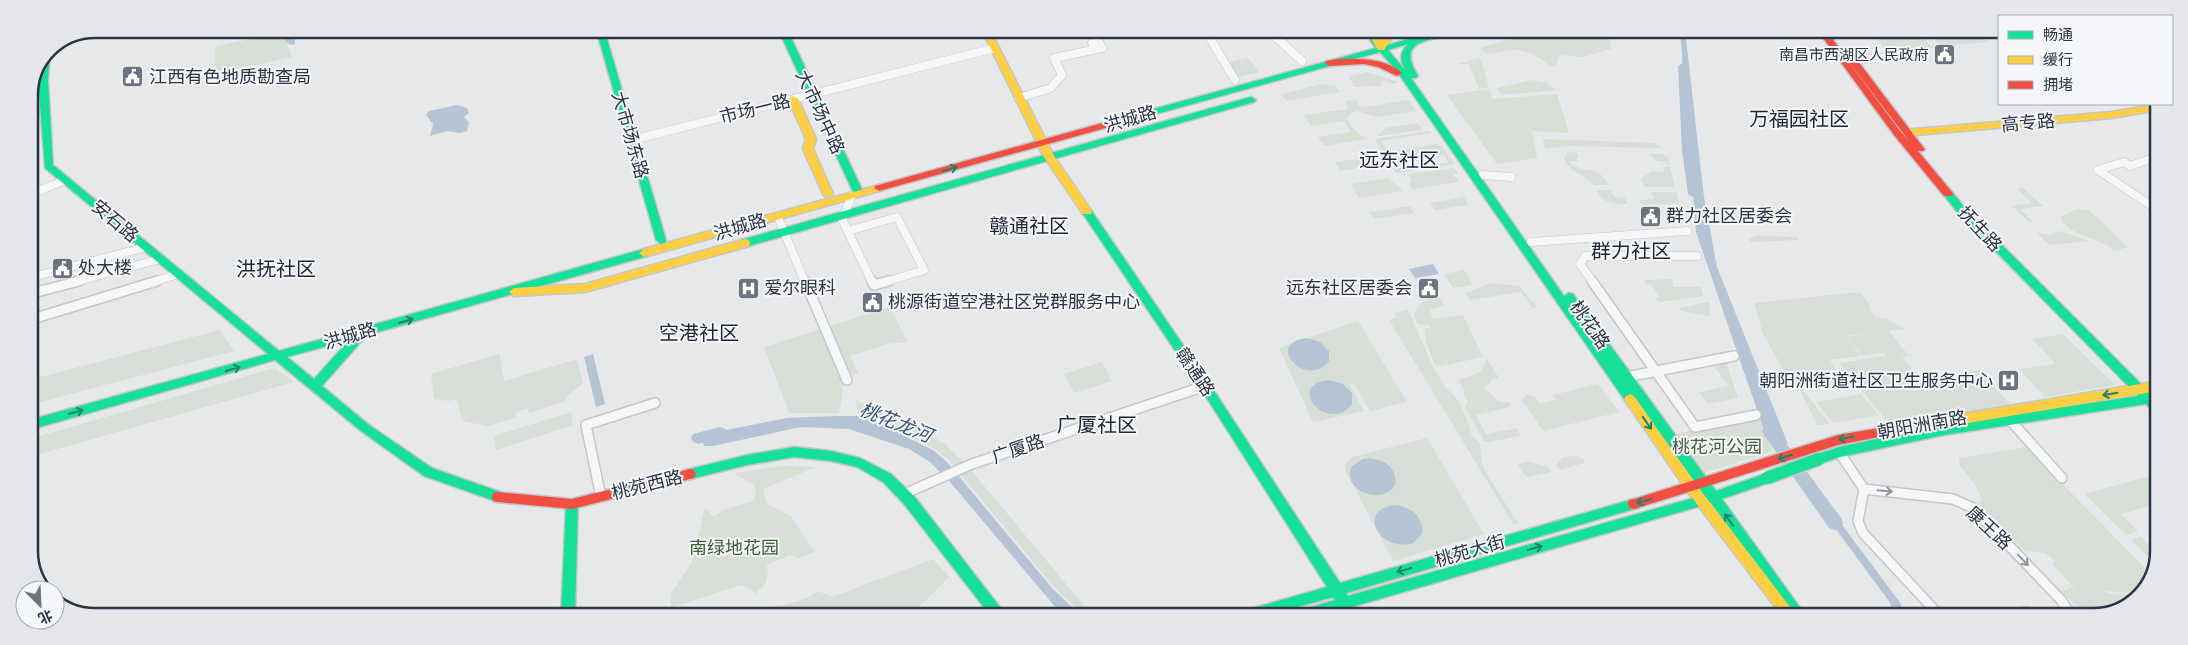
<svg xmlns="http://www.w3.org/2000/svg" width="2188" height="645" viewBox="0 0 2188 645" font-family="'Space Grotesk','Noto Sans SC',sans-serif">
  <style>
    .green { fill: #d6ded6; fill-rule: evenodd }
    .water { fill: #b4c4d5 }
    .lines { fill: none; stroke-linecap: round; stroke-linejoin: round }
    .river { fill: #b4c4d5; fill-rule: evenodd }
    .street-far1-casing { stroke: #c4c6c8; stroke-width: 9 }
    .street-casing { stroke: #c4c6c8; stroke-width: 12 }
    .fast-casing { stroke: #c4c6c8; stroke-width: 3 }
    .slow-casing { stroke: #c4c6c8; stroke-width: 3 }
    .jam-casing { stroke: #c4c6c8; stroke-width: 3 }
    .street-far1 { stroke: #f5f6f7; stroke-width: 8 }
    .street { stroke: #f5f6f7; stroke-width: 9 }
    .fast { fill: #16e098; fill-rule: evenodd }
    .slow { fill: #ffcf43; fill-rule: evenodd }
    .jam { fill: #f24e42; fill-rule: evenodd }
    .fast-bridge-casing { stroke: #c4c6c8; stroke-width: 15; stroke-linecap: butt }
    .fast-bridge { stroke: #16e098; stroke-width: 12 }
    .oneway { stroke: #22816a }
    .oneway2 { stroke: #90959e }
    .labels { text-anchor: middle; stroke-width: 4; stroke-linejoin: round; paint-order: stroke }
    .far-poi-label { font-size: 15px; fill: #2b3445; stroke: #f4f6f9; text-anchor: end }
    .poi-label { font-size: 18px; fill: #2b3445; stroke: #f4f6f9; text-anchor: start }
    .street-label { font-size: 18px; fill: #2b3445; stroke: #f4f6f9 }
    .park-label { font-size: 18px; fill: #3f6138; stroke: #f4f6f9 }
    .water-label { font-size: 19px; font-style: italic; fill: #34527a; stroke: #f4f6f9 }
    .quarter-label { font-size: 20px; fill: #1d2536; stroke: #f4f6f9 }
    .rim { fill: none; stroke: #2b3445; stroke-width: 2.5 }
  </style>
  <rect width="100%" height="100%" fill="#e6e8ea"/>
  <!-- green -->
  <path class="green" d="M 1543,30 L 1598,30 L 1610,40 L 1611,49 L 1583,57 L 1559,55 L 1556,65 L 1551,67 C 1525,46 1518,48 1487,54 L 1480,48 Z
    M 1872,31 L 1916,31 L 1934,48 L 1888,54 Z
    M 1924,31 L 1975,31 L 1988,42 L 1941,46 Z
    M 283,32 L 292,57 L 213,74 L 216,46 Z
    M 1248,58 L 1259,72 L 1237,77 L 1229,62 Z
    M 1479,58 L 1481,61 L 1489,88 L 1479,89 L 1469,64 L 1458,64 Z
    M 1367,72 L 1398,82 L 1393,84 L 1386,81 L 1380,83 L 1383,86 L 1354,87 L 1349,76 Z
    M 1533,80 L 1544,82 L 1557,90 L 1501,95 L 1498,88 Z
    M 1321,84 L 1335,86 L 1340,92 L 1286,101 L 1282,94 Z
    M 1490,89 L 1493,99 L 1557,94 L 1569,133 L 1532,131 L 1537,158 L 1497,164 L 1447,95 Z
    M 1356,100 L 1360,106 L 1364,107 L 1409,100 L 1416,111 L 1378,117 L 1357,111 L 1351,113 L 1347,119 C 1352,129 1358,134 1367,139 L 1324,146 L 1318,137 L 1351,132 L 1344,121 L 1311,126 L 1305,115 L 1346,109 L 1348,108 L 1345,101 Z
    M 1755,108 L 1817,112 L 1824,125 L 1761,122 Z
    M 1417,123 L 1423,130 L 1378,136 L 1385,128 Z
    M 1430,131 L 1431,133 L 1381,141 L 1388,152 L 1436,144 L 1442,146 L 1454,164 L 1396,173 L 1375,139 ZM 1444,155 L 1449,163 L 1402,170 L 1395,161 Z
    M 1543,139 L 1654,143 L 1662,148 L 1567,146 L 1545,149 Z
    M 1568,152 L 1577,153 L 1579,157 L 1577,158 L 1578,161 L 1570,161 L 1572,166 L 1578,167 L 1579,169 C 1594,170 1602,171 1608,185 L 1594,185 C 1584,175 1570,172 1564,159 Z
    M 1649,154 L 1663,154 L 1668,158 L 1675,187 L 1645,187 L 1641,179 L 1652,171 L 1664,172 L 1663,167 L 1670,167 L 1667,162 L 1657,161 Z
    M 1366,158 L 1371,166 L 1340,171 L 1335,162 Z
    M 1454,168 L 1458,173 L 1453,174 L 1459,182 L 1412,189 L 1409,185 L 1412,180 L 1408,174 Z
    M 1388,178 L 1403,191 L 1359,198 L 1351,184 Z
    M 2023,188 L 2043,206 L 2020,209 L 2033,222 L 2029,222 L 2012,206 L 2032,203 L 2017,189 Z
    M 1597,190 L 1610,190 L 1614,197 L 1625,198 L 1628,204 C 1615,204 1602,204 1597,190 Z
    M 1651,192 L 1676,192 L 1679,204 L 1642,204 L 1640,200 L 1654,199 Z
    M 1464,197 L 1469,205 L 1435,210 L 1430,203 Z
    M 1410,206 L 1414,213 L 1374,219 L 1370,212 Z
    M 2078,209 L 2090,211 L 2128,247 L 2114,251 C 2098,236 2072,238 2061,219 L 2061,216 Z
    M 2061,231 L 2089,241 L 2049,245 L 2037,233 L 2051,235 Z
    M 1756,236 L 1797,237 L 1798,240 L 1751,242 L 1749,239 Z
    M 1464,270 L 1473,285 L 1453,288 L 1444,274 Z
    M 1672,279 L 1673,287 L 1701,287 L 1703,296 L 1659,302 L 1656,298 L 1660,297 L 1651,284 L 1647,284 L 1644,280 Z
    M 1491,283 L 1519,286 L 1537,307 L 1533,308 L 1521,292 L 1470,300 L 1466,293 Z
    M 1860,292 L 1871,307 L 1868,307 L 1877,319 L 1885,318 L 1905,329 L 1889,331 L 1909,356 L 1902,357 L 1912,369 L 1907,370 L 1915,380 L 1979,370 L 2011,405 L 1889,424 L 1839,363 L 1886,356 L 1884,353 L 1861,355 L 1847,337 L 1875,333 L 1846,336 L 1860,356 L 1830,360 L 1836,369 L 1804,374 L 1797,383 L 1830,424 L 1817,425 L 1800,390 L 1795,391 L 1763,334 L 1754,303 Z
    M 1439,297 L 1444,305 L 1430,310 L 1433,319 L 1463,315 L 1483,357 L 1436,367 L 1426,342 L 1425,329 L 1430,328 L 1429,325 L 1418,324 L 1414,316 C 1417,302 1426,299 1439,297 Z
    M 1709,302 L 1710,316 L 1682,311 L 1679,308 Z
    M 890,307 L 907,342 L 887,344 L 850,356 L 858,373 L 852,375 L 830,326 Z
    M 1408,310 L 1434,369 L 1447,389 L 1454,395 L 1460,404 L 1469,425 L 1471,434 L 1480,444 L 1482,464 L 1487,475 L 1518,523 L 1514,525 L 1389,320 L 1397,317 L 1394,313 Z
    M 1358,321 L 1407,402 L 1370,411 L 1354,383 L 1349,384 L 1364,411 L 1313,422 L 1279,348 Z
    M 821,329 L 844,384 L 839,413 L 789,413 L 764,347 Z
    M 220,330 L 234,351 L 29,405 L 29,380 Z
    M 2063,334 L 2115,385 L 2045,397 L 2019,369 L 2056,364 L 2032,339 Z
    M 499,354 L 504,381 L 577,359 L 583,383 L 566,397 L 566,401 L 529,413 L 528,408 L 516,412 L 516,417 L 488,426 L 462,421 L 457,399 L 449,401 L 434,399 L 431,374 Z
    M 1487,359 L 1499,378 L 1492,379 L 1485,388 L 1498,401 L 1511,403 L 1509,407 L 1476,415 L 1486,434 L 1518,428 L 1520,436 L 1488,442 L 1484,441 L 1465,407 L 1468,401 L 1464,396 L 1464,389 L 1458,380 L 1481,372 Z
    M 1102,362 L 1112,381 L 1074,393 L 1064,374 Z
    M 1726,362 L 1738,398 L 1707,404 L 1699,392 L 1729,386 L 1714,366 Z
    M 275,368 L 294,382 L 29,457 L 29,439 Z
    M 1598,384 L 1619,412 L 1543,431 L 1522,400 L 1526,395 L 1534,396 L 1540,404 L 1556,400 L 1553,395 Z
    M 1861,394 L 1879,415 L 1833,423 L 1816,402 Z
    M 856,400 L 907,422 L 945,444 L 971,470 L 1092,615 L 1084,615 L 1055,588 L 949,460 L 937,450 L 867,415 L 858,413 Z
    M 571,412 L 573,425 L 496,450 L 494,436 Z
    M 1758,416 L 1773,451 L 1704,473 L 1677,434 Z
    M 1427,438 L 1484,534 L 1393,561 L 1346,472 L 1345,465 L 1352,457 Z
    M 2026,447 L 2152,575 L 2145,577 L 2144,583 C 2129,597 2116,593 2098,589 C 2113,596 2130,598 2145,586 L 2134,602 L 2088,616 L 2061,591 L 2074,587 L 2052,564 L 2055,562 L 2045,553 L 2025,551 L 1979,504 L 1982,499 L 1974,483 L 1960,466 L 1959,458 Z
    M 1578,456 L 1584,460 L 1584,463 L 1560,470 L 1556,465 L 1563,457 Z
    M 1528,462 L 1547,466 L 1551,472 L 1526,477 L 1518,464 Z
    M 782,466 L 816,467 L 763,489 L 767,504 L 791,516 L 814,552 L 799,558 L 789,555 L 767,565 C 769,580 766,584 755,594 L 750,588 L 740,585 L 671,608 L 670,595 L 692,562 L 705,508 L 714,517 L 723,510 L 753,501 L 756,492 L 754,485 L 734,473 Z
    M 2157,474 L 2157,504 L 2121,514 L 2138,531 L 2126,535 L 2085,494 Z
    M 2141,537 L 2157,552 L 2157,565 L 2131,540 Z
    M 933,559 L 949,577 L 911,615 L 758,615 L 756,608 C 779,606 799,605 818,591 L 832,597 Z"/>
  <!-- water -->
  <path class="water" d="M 1680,30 L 1685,30 L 1704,197 L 1717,267 L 1788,444 L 1775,448 L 1767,439 L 1696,232 Z
    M 457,105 L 467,108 L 469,113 L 464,117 L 469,122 L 467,131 L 460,133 L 447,131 L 430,136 L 433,124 L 426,115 L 429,111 Z
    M 1433,264 L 1439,274 L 1415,278 L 1409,269 Z
    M 1307,338 L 1320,342 L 1329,351 L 1329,361 C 1307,390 1263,343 1307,338 Z
    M 593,354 L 605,404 L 596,407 L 584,357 Z
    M 1329,380 L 1343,384 L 1352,393 L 1352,404 C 1330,435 1283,385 1329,380 Z
    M 836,416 L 865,416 L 933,450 L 947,462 L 1052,588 L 1080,615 L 1062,615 L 951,483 L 930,462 L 909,449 L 849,429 L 801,427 L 713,446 L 704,446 L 701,435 L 787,418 Z
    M 1370,458 C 1385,460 1398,468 1395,485 C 1382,506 1341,491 1352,466 L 1363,459 Z
    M 1395,505 C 1411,507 1424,516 1422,534 L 1413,543 C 1379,553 1356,509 1395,505 Z
    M 1828,506 L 1901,604 L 1903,616 L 1882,616 L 1890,614 L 1891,604 L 1821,509 Z"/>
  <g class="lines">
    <!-- river -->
    <path class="river" d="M 285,29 L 295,29 L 295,44 L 291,45 L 286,42 Z
      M 1683,63 L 1688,66 L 1694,150 L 1700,194 L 1694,198 L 1688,194 L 1682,150 L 1678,66 Z
      M 1769,425 L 1774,427 L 1841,518 L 1843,523 L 1841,528 L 1835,530 L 1829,528 L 1764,435 L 1762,431 L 1764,427 Z
      M 720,427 L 725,429 L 727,433 L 725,437 L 698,444 L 693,442 L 691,438 L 693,434 Z"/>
    <defs>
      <path id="street-far1" d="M 1205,30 L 1235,80
        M 1268,30 L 1302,61
        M 1853,60 L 1892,57
        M 1019,98 L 1051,88 L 1062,75 L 1054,58 L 1102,48 L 1099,42 L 1092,43 L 1095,49
        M 632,140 L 995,48
        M 2159,156 L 2130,166 L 2124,162 L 2098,170 L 2159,211
        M 1483,175 L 1511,177
        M 29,195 L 65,180
        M 852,196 L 842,219 L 872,282
        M 778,217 L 805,282
        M 848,231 L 897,217 L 924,270 L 885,282
        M 1531,242 L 1687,231
        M 29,278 L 146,247
        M 75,282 L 160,259
        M 153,282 L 178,274
        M 1593,282 L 1580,264 L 1585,256 L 1697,256"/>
      <path id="street" d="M 805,281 L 847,380
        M 872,281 L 874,285 L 889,281
        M 1592,281 L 1695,427 L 1756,415
        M 29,294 L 79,281
        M 29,320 L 157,281
        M 1626,377 L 1734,356
        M 2009,419 L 2062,478
        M 1839,452 L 1864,489 L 1953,499 L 1973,508 L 2061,600 L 2071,616
        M 1864,489 L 1858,521 L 1863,533 L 1940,616
        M 904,494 L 972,464 L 1205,386
        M 601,497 L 586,425 L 655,403
        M 2000,616 L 2027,612 L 2033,616"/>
      <path id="fast" d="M 596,29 L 604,29 L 666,240 L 665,243 L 661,244 L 656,240 Z
        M 778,29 L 787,29 L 864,194 L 863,196 L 855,196 L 854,194 Z
        M 1386,30 L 1394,30 L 1391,40 L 1385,40 L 1384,38 Z
        M 1440,30 L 1454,30 C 1434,44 1394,36 1418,76 L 1416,78 L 1411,78 L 1564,296 L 1569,293 L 1573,294 L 1716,491 L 1767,473 L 1771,474 L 1773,478 L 1771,482 L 1722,499 L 1806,616 L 1791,616 L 1711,503 L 1324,615 L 1297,615 L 1299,611 L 1335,600 L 1333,597 L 1270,615 L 1243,615 L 1245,611 L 1250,609 L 1327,587 L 1201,389 L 1083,214 L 1082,212 L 1083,210 L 1091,210 L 1209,383 L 1340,583 L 1634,499 L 1639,500 L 1640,504 L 1639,508 L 1634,509 L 1346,593 L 1348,596 L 1704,495 L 1636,399 L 1634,402 L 1626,402 L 1396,70 L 1380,52 L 1127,122 L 1124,123 L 1119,120 L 1121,118 L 1376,48 L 1370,40 L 1371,38 L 1377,38 L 1384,46 ZM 1408,44 C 1399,53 1400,60 1405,70 L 1388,50 Z
        M 47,50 L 50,52 L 48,80 L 53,165 L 279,351 L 644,249 L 648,250 L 649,253 L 648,256 L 367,335 L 322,386 L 369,425 L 432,468 L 503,493 L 504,497 L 503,501 L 498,502 L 424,476 L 361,431 L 275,360 L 29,430 L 29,420 L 268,354 L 45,168 L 38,80 L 40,68 ZM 349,340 L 314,379 L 287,357 Z
        M 1251,97 L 1256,100 L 1254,102 L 745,247 L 740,243 L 741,240 Z
        M 1948,191 L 1952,192 L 1966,209 L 2151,394 L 2158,393 L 2158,414 L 2154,412 L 2146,404 L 1944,435 L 1840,457 L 1819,464 L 1815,463 L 1813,459 L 1815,455 L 1839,447 L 1944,425 L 2138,396 L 1958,213 L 1943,194 Z
        M 794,447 L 831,451 L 860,458 L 891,474 L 914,496 L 1006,615 L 990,615 L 904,504 L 883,482 L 857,467 L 831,461 L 794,457 L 747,465 L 690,479 L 686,478 L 684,474 L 686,470 L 690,469 L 747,455 Z
        M 572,499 L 577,500 L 578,504 L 575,615 L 561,615 L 566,504 L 567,500 Z"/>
      <path id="slow" d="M 982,30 L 990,30 L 1054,156 L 1091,210 L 1092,212 L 1091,214 L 1083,214 L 1044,157 Z
        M 1366,30 L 1374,30 L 1381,41 L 1384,38 L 1378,30 L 1387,30 L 1392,38 L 1384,50 L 1378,50 Z
        M 1401,30 L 1417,30 L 1417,31 L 1413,34 Z
        M 793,96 L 798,99 L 816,139 L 813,149 L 833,194 L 832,196 L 824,196 L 823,194 L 803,149 L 806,139 L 788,99 Z
        M 2159,104 L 2159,110 L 2111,118 L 1904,136 L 1899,133 L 1904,130 L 2111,112 Z
        M 879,185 L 884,188 L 883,190 L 644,257 L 639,253 L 644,249 Z
        M 745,239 L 749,240 L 750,243 L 749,246 L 585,292 L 514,296 L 509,292 L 514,288 L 585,284 Z
        M 2158,381 L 2158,391 L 1885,437 L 1881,435 L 1879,432 L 1881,429 L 1885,427 Z
        M 1630,394 L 1634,396 L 1695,483 L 1797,616 L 1782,616 L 1687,491 L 1626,402 L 1624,399 L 1626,396 Z"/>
      <path id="jam" d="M 1818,31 L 1826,31 L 1842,51 L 1842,48 L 1848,48 L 1923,147 L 1925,149 L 1923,151 L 1918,151 L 1952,192 L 1953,194 L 1952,196 L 1944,196 L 1894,135 ZM 1843,54 L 1909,141 L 1900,131 Z
        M 1338,59 C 1359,58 1386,58 1402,73 L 1397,76 L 1378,67 L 1364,64 L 1329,66 L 1325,63 L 1326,61 Z
        M 1124,117 L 1129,120 L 1127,122 L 879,191 L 874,188 L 875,186 Z
        M 1885,427 L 1889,429 L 1891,432 L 1889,435 L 1838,445 L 1634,509 L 1629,508 L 1628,504 L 1629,500 L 1634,499 L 1838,435 Z
        M 690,469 L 694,470 L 696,474 L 694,478 L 572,509 L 498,502 L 493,501 L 492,497 L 493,493 L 498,492 L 572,499 Z"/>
    </defs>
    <!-- street-far1 casing -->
    <use href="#street-far1" class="street-far1-casing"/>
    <!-- street casing -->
    <use href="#street" class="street-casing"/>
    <!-- fast casing -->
    <use href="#fast" class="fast-casing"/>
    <!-- slow casing -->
    <use href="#slow" class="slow-casing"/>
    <!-- jam casing -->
    <use href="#jam" class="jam-casing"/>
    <!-- street-far1 -->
    <use href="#street-far1" class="street-far1"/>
    <!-- street -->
    <use href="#street" class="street"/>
    <!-- fast -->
    <use href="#fast" class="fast"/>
    <!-- slow -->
    <use href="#slow" class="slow"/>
    <!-- jam -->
    <use href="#jam" class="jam"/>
    <defs>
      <path id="fast-bridge" d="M 1767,478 L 1819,459"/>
    </defs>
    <!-- fast-bridge casing -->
    <use href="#fast-bridge" class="fast-bridge-casing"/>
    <!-- fast-bridge -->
    <use href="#fast-bridge" class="fast-bridge"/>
  </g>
  <!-- one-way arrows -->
  <defs><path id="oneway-shaft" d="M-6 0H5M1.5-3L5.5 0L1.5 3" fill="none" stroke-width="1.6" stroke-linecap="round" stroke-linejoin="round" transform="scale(1.25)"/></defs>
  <g class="oneway">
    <use href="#oneway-shaft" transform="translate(950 169) rotate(-15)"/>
    <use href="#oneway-shaft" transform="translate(406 321) rotate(-16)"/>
    <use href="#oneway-shaft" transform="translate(233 369) rotate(-15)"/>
    <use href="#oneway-shaft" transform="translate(2110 394) rotate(171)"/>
    <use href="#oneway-shaft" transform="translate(76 412) rotate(-15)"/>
    <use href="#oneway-shaft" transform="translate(1647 423) rotate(55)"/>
    <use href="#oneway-shaft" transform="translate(1846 438) rotate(169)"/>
    <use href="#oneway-shaft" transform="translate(1785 457) rotate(162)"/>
    <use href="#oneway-shaft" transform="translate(1644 501) rotate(164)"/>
    <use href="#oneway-shaft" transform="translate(1729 520) rotate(-126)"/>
    <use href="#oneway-shaft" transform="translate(1535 548) rotate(-16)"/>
    <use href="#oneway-shaft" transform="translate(1404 570) rotate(164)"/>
  </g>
  <g class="oneway2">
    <use href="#oneway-shaft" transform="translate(1885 491) rotate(5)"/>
    <use href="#oneway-shaft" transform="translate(2023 560) rotate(46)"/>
  </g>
  <!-- icons -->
  <defs>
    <symbol id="civic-square" viewBox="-11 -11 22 22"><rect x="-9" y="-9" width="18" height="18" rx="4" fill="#6c737f" stroke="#f4f6f9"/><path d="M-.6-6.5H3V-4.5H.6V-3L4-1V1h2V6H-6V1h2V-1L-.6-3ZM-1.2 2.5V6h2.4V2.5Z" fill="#fff"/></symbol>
    <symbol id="hospital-square" viewBox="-11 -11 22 22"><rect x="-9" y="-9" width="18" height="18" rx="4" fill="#6c737f" stroke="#f4f6f9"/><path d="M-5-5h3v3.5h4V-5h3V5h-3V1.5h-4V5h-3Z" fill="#fff"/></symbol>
  </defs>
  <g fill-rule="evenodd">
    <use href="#civic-square" x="1932" y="42" width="25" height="25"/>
    <use href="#civic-square" x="120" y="64" width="25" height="25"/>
    <use href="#civic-square" x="1638" y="204" width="25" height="25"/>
    <use href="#civic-square" x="50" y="256" width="25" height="25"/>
    <use href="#hospital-square" x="736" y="276" width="25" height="25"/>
    <use href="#civic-square" x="1416" y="276" width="25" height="25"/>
    <use href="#civic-square" x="860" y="290" width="25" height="25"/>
    <use href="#hospital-square" x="1996" y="368" width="25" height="25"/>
  </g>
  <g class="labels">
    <!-- far-poi labels -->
    <g class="far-poi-label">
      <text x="1929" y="60">南昌市西湖区人民政府</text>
    </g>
    <!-- poi labels -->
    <g class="poi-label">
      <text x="149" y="83">江西有色地质勘查局</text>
      <text x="1666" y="222">群力社区居委会</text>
      <text x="78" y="274">处大楼</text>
      <text x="764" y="294">爱尔眼科</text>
      <text x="1412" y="294" text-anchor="end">远东社区居委会</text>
      <text x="888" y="308">桃源街道空港社区党群服务中心</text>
      <text x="1993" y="387" text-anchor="end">朝阳洲街道社区卫生服务中心</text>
    </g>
    <!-- street labels -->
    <g class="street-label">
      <text transform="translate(755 109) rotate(-14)" y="6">市场一路</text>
      <text transform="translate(820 112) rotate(65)" y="6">大市场中路</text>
      <text transform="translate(1130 119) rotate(-16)" y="6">洪城路</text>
      <text transform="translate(2028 123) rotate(-5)" y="6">高专路</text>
      <text transform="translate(630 135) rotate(74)" y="6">大市场东路</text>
      <text transform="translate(115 221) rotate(40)" y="6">安石路</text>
      <text transform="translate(740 227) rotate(-16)" y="6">洪城路</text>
      <text transform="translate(1980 229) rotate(47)" y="6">抚生路</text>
      <text transform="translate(1590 325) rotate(55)" y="6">桃花路</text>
      <text transform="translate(350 336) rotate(-16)" y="6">洪城路</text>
      <text transform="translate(1195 372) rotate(56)" y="6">赣通路</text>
      <text transform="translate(1922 425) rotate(-10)" y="6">朝阳洲南路</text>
      <text transform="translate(1018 449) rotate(-19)" y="6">广厦路</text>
      <text transform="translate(647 485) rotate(-14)" y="6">桃苑西路</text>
      <text transform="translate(1989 528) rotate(43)" y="6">康王路</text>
      <text transform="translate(1470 551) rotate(-16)" y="6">桃苑大街</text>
    </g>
    <!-- park labels -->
    <g class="park-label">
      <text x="1717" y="453">桃花河公园</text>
      <text x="734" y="554">南绿地花园</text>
    </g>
    <!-- water labels -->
    <g class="water-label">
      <text transform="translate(896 422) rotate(22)" y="7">桃花龙河</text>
    </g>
    <!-- quarter labels -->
    <g class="quarter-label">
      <text x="1799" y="126">万福园社区</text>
      <text x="1399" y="167">远东社区</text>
      <text x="1029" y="233">赣通社区</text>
      <text x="1631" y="258">群力社区</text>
      <text x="276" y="276">洪抚社区</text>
      <text x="699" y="340">空港社区</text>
      <text x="1097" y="432">广厦社区</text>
    </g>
  </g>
  <!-- crop -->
  <path d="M0 0H2188V645H0ZM95 38H2093A57 57 0 0 1 2150 95V551A57 57 0 0 1 2093 608H95A57 57 0 0 1 38 551V95A57 57 0 0 1 95 38Z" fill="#e4e6eb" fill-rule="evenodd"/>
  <path class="rim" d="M95 38H2093A57 57 0 0 1 2150 95V551A57 57 0 0 1 2093 608H95A57 57 0 0 1 38 551V95A57 57 0 0 1 95 38Z"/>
  <!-- legend -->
  <rect x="1998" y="15" width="175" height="90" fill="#f4f6f9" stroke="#a4a8b1"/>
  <rect x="2008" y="31" width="25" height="8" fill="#16e098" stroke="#a4a8b1"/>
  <text x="2043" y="40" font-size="15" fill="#2b3445">畅通</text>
  <rect x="2008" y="56" width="25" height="8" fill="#ffcf43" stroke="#a4a8b1"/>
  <text x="2043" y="65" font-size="15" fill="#2b3445">缓行</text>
  <rect x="2008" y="81" width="25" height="8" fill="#f24e42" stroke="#a4a8b1"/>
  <text x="2043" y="90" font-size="15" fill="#2b3445">拥堵</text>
  <!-- north arrow -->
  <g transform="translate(40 605) rotate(156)"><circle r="24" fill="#f4f6f9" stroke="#a4a8b1"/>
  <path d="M0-4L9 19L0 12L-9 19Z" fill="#6c737f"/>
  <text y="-8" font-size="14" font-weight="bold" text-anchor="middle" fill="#2b3445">北</text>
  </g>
</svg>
